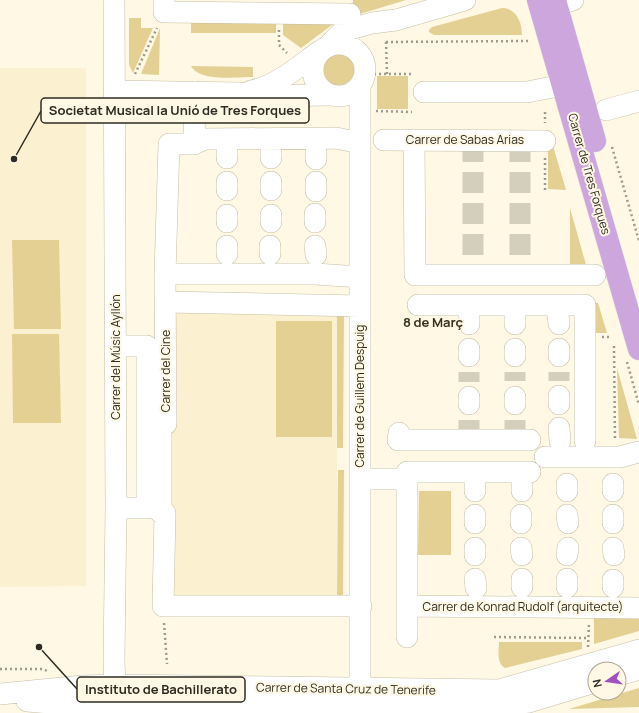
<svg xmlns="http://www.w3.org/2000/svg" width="639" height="713" viewBox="0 0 639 713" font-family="Manrope,sans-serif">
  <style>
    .built { fill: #fbf0d0 }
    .green { fill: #e3d092 }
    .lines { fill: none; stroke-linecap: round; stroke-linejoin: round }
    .minor-tunnel { stroke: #d4cfbd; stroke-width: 21; stroke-dasharray: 21 10; stroke-linecap: butt }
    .minor-casing { stroke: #c5bea6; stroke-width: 22 }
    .major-casing { stroke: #e2e1e0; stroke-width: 23 }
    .path { stroke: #9f9a8b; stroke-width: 2.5; stroke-dasharray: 2 3; stroke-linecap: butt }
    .minor { stroke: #fff; stroke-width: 21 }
    .major { stroke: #cda6dd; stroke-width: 22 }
    .labels { text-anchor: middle; stroke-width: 4; stroke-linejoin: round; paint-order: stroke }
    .street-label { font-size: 12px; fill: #2e2b22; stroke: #fef8e4 }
    .neighbourhood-label { font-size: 13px; font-weight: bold; fill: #39321e; stroke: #fef8e4 }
    .leader { fill: none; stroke: #2e2b22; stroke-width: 1.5 }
    .callout-dot { fill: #2e2b22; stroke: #fef8e4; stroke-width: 1.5 }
    .callout { fill: #fef8e4; stroke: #2e2b22; stroke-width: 1.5 }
    .callout-label { font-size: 13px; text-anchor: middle; font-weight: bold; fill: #2e2b22 }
  </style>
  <rect width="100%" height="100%" fill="#fef8e4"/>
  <!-- built -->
  <path class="built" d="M 0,68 L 86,68 L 86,586 L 0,587 Z
    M 170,311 L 337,311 L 337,602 L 171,602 Z"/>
  <!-- green -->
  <path class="green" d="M 353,0 L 406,0 L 353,16 Z
    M 502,8 C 516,8 522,22 522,35 L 434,35 L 429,32 L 429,30 L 432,27 Z
    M 129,18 L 141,18 L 141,28 L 153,28 L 133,73 L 129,65 Z
    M 191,18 L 276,19 L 276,33 L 191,33 Z
    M 283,19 L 340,19 L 301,48 L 283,35 Z
    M 160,28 L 159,75 L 141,74 Z
    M321 68a17 17 0 1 1 34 0a17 17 0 1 1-34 0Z
    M 191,66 L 253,67 L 253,77 C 237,77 199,82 191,66 Z
    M 377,76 L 408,76 L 408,109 L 377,109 Z
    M 548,129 L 566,190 L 548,189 Z
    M 570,208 L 588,272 L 570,272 Z
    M 12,240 L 59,240 L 61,329 L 14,329 Z
    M 589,303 L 598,303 L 607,333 L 589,333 Z
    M 337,311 L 344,311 L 343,448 L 337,448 Z
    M 276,321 L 332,321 L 332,437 L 276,437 Z
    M 12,334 L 59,334 L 61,423 L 13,423 Z
    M 617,368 L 637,439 L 619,438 Z
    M 338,470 L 344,470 L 343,602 L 337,602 Z
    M 419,491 L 451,491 L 451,555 L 418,555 Z
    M 594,611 L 639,612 L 639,631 L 594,644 Z
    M 499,642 L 582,642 L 582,649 L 505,668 C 496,663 499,651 499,642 Z
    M 639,688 L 639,707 L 569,709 Z"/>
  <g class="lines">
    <!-- minor-tunnel -->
    <path class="minor-tunnel" d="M 473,141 L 473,275
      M 520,141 L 520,275
      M 469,372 L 469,382
      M 515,381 L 515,372
      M 559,381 L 559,372
      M 469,420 L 469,429
      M 515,429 L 515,420"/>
    <defs>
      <path id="minor" d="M 114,0 L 116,508 L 114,660 L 116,713
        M 164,0 L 164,12 L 350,14
        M 556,5 L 573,0
        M313 70a26 26 0 1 1 52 0a26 26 0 1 1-52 0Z
        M 329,45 L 342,32 L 347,30 L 372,23 L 396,20 L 465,0
        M 360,86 L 360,707
        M 114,91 L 238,93 L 263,96 L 330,95
        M 251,91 C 277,86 299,66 320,51
        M 195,92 L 194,144 L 169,144 L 165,274 L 166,424 L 161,424 L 161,513 L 165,513 L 163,606 L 361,606
        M 424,92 L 527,92 L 563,85
        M 606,110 L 639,101
        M 384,140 L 545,141
        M 414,140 L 415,275 L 595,275
        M 194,144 L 205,139 L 336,138 L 360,143
        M 316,151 L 316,159
        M 227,158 L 227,151
        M 271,158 L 271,151
        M 227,182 L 227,190
        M 271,190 L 271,182
        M 316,191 L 316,182
        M 227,222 L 227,215
        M 271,222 L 271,215
        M 315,222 L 315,214
        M 270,246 L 270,254
        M 315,246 L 316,255
        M 227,254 L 227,246
        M 165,274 L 315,274 L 360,277
        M 166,302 L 360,306
        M 418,305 L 585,305 L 585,441
        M 515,316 L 515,324
        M 558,316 L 559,324
        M 469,317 L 469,324
        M 469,349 L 469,356
        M 515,349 L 515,356
        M 559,349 L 559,356
        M 559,396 L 559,404
        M 469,404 L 469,397
        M 515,404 L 515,397
        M 559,428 L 560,441
        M 399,433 L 398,440 L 530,440
        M 545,457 L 620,457 L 639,452
        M 360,479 L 407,479
        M 475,484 L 475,491
        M 613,484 L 613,491
        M 522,491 L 522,484
        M 567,491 L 567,484
        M 116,508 L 147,508 L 147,346 L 116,346
        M 475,515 L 475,523
        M 567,515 L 568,523
        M 521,523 L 521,515
        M 613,523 L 613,515
        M 475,548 L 475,555
        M 521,548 L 522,555
        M 613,548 L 614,555
        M 567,555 L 568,548
        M 475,579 L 476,588
        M 522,579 L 522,587
        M 567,587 L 567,579
        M 613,587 L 613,580
        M 407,606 L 639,608
        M 407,637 L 407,472 L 530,472
        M 619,675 L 639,669
        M 0,694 L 83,686 L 115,685 L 499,690 L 639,650
        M 27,701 L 84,706 L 491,707 L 529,702 L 595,682"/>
      <path id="major" d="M 538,0 L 639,349
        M 555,0 L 595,141"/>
    </defs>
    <!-- minor casing -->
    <use href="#minor" class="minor-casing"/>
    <!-- major casing -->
    <use href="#major" class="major-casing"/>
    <!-- path -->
    <path class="path" d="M 279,30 L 279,45 L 287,53
      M 386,42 L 528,41
      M 386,42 L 387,74
      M 135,74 L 157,28
      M 374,74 L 412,74
      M 376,111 L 412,112
      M 545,112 L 545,123
      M 612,147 L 639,241
      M 545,158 L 545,192
      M 602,337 L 612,337
      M 614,346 L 615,441
      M 627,362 L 639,405
      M 164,623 L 167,664
      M 494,637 L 588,638
      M 588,647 L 589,624
      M 0,669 L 41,669 L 48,671"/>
    <!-- minor -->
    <use href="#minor" class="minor"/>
    <!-- major -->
    <use href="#major" class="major"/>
  </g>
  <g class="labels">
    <!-- street labels -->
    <g class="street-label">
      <text x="465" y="144">Carrer de Sabas Arias</text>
      <text transform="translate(589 174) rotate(74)" y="4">Carrer de Tres Forques</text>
      <text transform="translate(116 357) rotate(-90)" y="4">Carrer del Músic Ayllón</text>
      <text transform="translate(166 371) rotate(-90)" y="4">Carrer del Cine</text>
      <text transform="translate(360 396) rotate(-90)" y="4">Carrer de Guillem Despuig</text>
      <text x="523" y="611">Carrer de Konrad Rudolf (arquitecte)</text>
      <text transform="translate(346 689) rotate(1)" y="4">Carrer de Santa Cruz de Tenerife</text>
    </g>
    <!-- neighbourhood labels -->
    <g class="neighbourhood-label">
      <text x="433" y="327">8 de Març</text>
    </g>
  </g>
  <!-- callouts -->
  <path class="leader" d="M14 159L41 111M39 647L77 689"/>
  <g class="callout-dot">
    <circle cx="14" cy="159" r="4"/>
    <circle cx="39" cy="647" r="4"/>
  </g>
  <g class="callout">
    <rect x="41" y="98" width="268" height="25" rx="4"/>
    <rect x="77" y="677" width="168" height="25" rx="4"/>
  </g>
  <g class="callout-label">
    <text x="175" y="115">Societat Musical la Unió de Tres Forques</text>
    <text x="161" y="694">Instituto de Bachillerato</text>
  </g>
  <!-- north arrow -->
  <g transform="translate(607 681) rotate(257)"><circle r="19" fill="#fef8e4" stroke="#aba696"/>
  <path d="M0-3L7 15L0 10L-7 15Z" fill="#a050c0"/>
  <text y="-6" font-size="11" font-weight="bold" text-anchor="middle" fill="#2e2b22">N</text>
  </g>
</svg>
